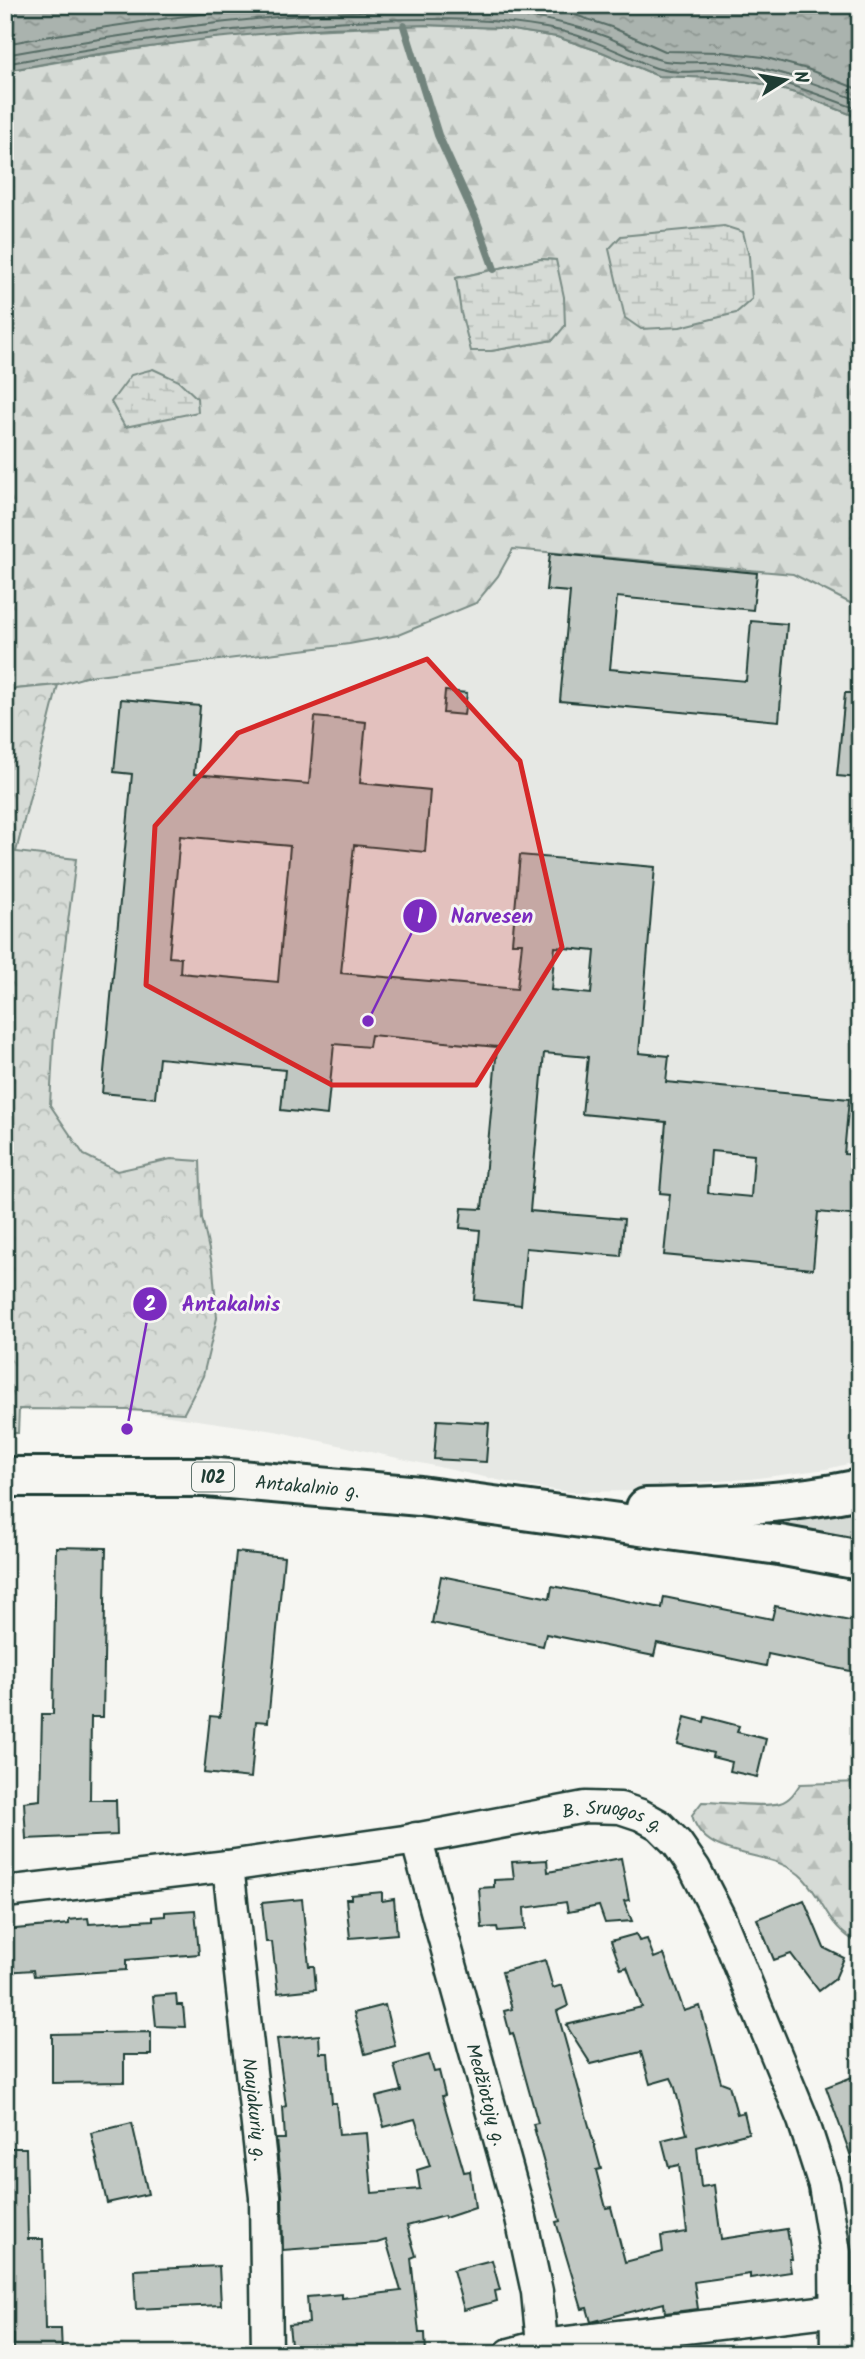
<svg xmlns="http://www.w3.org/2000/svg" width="865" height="2359" viewBox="0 0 865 2359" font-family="Kalam,sans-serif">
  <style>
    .built { fill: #e6e8e4 }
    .grass { fill: #d6dbd6; stroke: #7a8c85; stroke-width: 2 }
    .forest { fill: url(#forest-firs); stroke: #7a8c85; stroke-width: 2; fill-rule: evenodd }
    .wetland { fill: url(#wetland-marsh); stroke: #7a8c85; stroke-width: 2 }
    .park { fill: url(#park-crowns); stroke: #7a8c85; stroke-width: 2 }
    .water { fill: url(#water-ripples); stroke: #72847d; stroke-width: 2 }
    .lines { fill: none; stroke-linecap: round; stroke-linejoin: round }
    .shore { stroke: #576c65; stroke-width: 2 }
    .stream { stroke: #72847d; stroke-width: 8 }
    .building { fill: #c1c8c3; stroke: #1f3d34; stroke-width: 2; fill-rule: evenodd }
    .street-casing { stroke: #1f3d34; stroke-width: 35 }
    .primary-casing { stroke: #1f3d34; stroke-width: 44 }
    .street { stroke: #f6f6f2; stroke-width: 30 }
    .primary { stroke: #f6f6f2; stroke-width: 38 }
    .marked { fill: #d62828; fill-opacity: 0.2; stroke: #d62828; stroke-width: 5; stroke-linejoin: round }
    .labels { text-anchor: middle; stroke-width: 6; stroke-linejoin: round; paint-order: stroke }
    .shield { fill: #f6f6f2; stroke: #60746d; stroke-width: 2 }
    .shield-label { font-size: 18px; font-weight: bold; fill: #1f3d34 }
    .street-label { font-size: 19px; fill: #1f3d34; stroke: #f6f6f2 }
    .leader { fill: none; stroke: #7b2cbf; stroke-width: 2.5 }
    .callout-dot { fill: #7b2cbf; stroke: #f6f6f2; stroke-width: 2.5 }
    .mark-label { font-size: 21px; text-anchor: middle; font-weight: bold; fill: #fff }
    .callout-label { font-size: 21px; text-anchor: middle; font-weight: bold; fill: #7b2cbf; stroke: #f6f6f2; stroke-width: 6; stroke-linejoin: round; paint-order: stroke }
  </style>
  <defs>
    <pattern id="forest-firs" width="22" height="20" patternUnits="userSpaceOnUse" patternTransform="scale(1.75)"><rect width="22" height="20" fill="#d6dbd6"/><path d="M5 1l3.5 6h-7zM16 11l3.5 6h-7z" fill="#b7bdb8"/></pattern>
    <pattern id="wetland-marsh" width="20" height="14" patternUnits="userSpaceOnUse" patternTransform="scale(1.75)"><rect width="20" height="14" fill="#d6dbd6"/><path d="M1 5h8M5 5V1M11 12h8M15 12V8" fill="none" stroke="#b7bdb8"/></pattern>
    <pattern id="park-crowns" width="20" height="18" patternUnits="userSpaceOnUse" patternTransform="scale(1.75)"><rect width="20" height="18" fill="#d6dbd6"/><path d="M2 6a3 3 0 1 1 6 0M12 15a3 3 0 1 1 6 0" fill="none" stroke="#b7bdb8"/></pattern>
    <pattern id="water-ripples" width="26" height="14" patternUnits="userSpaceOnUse" patternTransform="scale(1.75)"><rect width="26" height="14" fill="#aab3ae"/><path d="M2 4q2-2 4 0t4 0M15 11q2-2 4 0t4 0" fill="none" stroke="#8a938e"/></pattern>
  </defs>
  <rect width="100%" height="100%" fill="#f6f6f2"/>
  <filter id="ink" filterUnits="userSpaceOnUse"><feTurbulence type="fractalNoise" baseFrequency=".0143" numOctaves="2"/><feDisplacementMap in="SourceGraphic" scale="14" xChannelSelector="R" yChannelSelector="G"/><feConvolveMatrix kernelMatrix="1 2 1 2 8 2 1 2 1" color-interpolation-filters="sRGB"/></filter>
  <g filter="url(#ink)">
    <!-- built -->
    <path class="built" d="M 512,549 L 793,574 L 860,608 L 860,1461 L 827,1469 L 750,1479 L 691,1483 L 644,1491 L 569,1492 L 525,1486 L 275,1431 L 127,1410 L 19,1409 L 18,1433 L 5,1433 L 5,690 L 58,685 L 89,676 L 349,644 L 498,576 Z"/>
    <!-- grass -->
    <path class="grass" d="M 860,1507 L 860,1542 L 762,1525 L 762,1521 Z"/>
    <!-- forest -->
    <path class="forest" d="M 425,25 L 500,28 L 557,37 L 602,52 L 658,76 L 720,78 L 758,83 L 799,94 L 860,118 L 860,608 L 793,574 L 513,549 L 498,576 L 476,603 L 398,635 L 349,644 L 89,676 L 58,685 L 5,690 L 5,71 C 74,59 142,47 212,38 C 283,30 354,28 425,25 ZM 541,259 L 556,260 L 553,340 L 491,351 L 472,351 L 456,278 Z
      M 860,1782 L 860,1944 C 828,1928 826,1903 804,1879 C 773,1845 705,1865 692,1815 L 702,1802 C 723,1802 762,1808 780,1803 C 790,1800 795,1792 800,1784 Z"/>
    <!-- wetland -->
    <path class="wetland" d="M 724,226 L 743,232 L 749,256 L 752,299 L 736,313 L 680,327 L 641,329 L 625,318 L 609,249 L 621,236 Z
      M 541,259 L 556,260 L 564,297 L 565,326 L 553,340 L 491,351 L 471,351 L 461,313 L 456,278 Z
      M 153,369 L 179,381 L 197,398 L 198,412 L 125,427 L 111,402 L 131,375 Z"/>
    <!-- park -->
    <path class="park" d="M 58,685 L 16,852 L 76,859 L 54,1033 L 50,1105 L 84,1155 L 117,1171 L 171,1159 L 200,1161 L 202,1218 L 213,1268 L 217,1318 L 203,1376 L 184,1413 L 127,1410 L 19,1409 L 18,1433 L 5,1433 L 5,690 Z"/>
    <!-- water -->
    <path class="water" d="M 5,5 L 860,5 L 860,118 L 799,94 L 758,83 L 720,78 L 658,76 L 602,52 L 557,37 L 500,28 L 425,25 L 327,28 L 214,38 L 92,55 L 5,71 Z"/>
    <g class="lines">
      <!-- shore -->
      <path class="shore" d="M 523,5 L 566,12 L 611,27 L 665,51 L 722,52 L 763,57 L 807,69 L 860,90
        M 5,44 C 100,27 195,13 290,5
        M 5,55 C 128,33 252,15 377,11 C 419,10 462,8 504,13 C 539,17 573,24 607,37 C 626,44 645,58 665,61 C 684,64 704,61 723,62 C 772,67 815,83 860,101
        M 5,64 C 128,41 252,24 377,20 C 437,18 497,18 556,30 C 582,35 607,47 631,57 C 640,61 650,67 660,69 C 680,75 703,69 723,71 C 772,76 815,93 860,110"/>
      <!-- stream -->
      <path class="stream" d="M 404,26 L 438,135 L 476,219 L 494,269"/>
    </g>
    <!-- building -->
    <path class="building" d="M 550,553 L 757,573 L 753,610 L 617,597 L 610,669 L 746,681 L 751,621 L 787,624 L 779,721 L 560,701 L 570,592 L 546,590 Z
      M 445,691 L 467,693 L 464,715 L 443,713 Z
      M 845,693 L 860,693 L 860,778 L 837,776 Z
      M 121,699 L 200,706 L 194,774 L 309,784 L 315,717 L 366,722 L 360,783 L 430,790 L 425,852 L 354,845 L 341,973 L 517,989 L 522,943 L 512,943 L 520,855 L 655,867 L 639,1053 L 669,1056 L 666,1082 L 849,1099 L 844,1154 L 860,1155 L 860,1216 L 818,1212 L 813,1269 L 664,1255 L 670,1194 L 660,1193 L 666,1122 L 582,1114 L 588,1057 L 544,1053 L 530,1211 L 624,1219 L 621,1256 L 526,1248 L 521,1305 L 474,1300 L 480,1230 L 460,1228 L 462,1208 L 482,1209 L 497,1047 L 371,1035 L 369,1047 L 334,1044 L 327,1115 L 281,1110 L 285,1070 L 159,1058 L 155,1098 L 102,1093 L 132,774 L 114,772 ZM 180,836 L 290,846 L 278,982 L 180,973 L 181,958 L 169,957 ZM 555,947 L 595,951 L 591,994 L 551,990 ZM 711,1151 L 754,1155 L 751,1197 L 708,1193 Z
      M 437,1420 L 489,1423 L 486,1462 L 434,1459 Z
      M 56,1547 L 106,1548 L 103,1717 L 91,1717 L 90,1800 L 116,1800 L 117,1835 L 26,1839 L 24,1802 L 40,1800 L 42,1714 L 53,1714 Z
      M 236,1552 L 284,1557 L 268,1722 L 256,1721 L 251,1778 L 204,1773 L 210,1716 L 220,1717 Z
      M 441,1576 L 550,1598 L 552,1586 L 662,1608 L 664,1597 L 772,1619 L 775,1606 L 860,1623 L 860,1673 L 768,1654 L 766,1666 L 657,1643 L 654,1656 L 546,1634 L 543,1646 L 432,1623 Z
      M 685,1717 L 704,1722 L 705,1717 L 739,1726 L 737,1732 L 766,1739 L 757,1777 L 730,1771 L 732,1762 L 712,1757 L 713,1753 L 678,1744 Z
      M 621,1858 L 629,1900 L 624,1901 L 632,1921 L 605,1923 L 599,1906 L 568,1912 L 566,1902 L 524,1908 L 525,1929 L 498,1931 L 497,1927 L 482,1928 L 479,1888 L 494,1887 L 494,1880 L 514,1879 L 512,1862 L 547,1860 L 548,1872 Z
      M 382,1892 L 382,1901 L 394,1899 L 397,1934 L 350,1938 L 346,1899 L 351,1899 L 351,1895 Z
      M 302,1899 L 309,1966 L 314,1966 L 316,1989 L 278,1993 L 272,1942 L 266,1942 L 262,1903 Z
      M 804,1900 L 824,1948 L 844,1958 L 835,1979 L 819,1991 L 791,1954 L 774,1960 L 757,1919 Z
      M 195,1910 L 199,1954 L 126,1960 L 126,1970 L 34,1976 L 33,1970 L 5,1972 L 5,1930 L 69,1924 L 69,1920 L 88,1918 L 89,1924 L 153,1920 L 153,1917 L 165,1916 L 165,1912 Z
      M 636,1934 L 639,1941 L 647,1939 L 654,1958 L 664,1954 L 684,2011 L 700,2006 L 721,2082 L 729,2085 L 737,2114 L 744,2112 L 749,2133 L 697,2147 L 701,2187 L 714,2185 L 721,2239 L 787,2229 L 792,2259 L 789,2259 L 791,2272 L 750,2278 L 750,2274 L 694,2282 L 698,2309 L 665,2313 L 664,2303 L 591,2322 L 587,2308 L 582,2309 L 556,2222 L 560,2221 L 533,2124 L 538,2123 L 513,2033 L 510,2034 L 504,2011 L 512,2009 L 502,1972 L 545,1960 L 553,1988 L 562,1985 L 568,2006 L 557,2011 L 601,2169 L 596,2170 L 606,2208 L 611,2207 L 625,2262 L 663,2252 L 661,2236 L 687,2232 L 679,2165 L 669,2167 L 662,2140 L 687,2134 L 674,2084 L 671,2078 L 650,2084 L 641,2052 L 591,2064 L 566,2025 L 642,2007 L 627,1967 L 621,1969 L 611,1941 Z
      M 176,1994 L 177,2005 L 183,2005 L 185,2027 L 156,2026 L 153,1996 Z
      M 385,2005 L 395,2046 L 365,2054 L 354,2013 Z
      M 151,2032 L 151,2055 L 124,2055 L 124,2082 L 52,2083 L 52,2034 Z
      M 319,2035 L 320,2053 L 328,2053 L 332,2103 L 336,2103 L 339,2135 L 367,2133 L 372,2193 L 420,2189 L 417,2170 L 430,2166 L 415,2119 L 384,2127 L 376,2097 L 401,2091 L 394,2065 L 429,2055 L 434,2072 L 439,2071 L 445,2095 L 442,2096 L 464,2172 L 470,2171 L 475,2208 L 445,2218 L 444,2216 L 407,2226 L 416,2256 L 411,2258 L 419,2333 L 425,2333 L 426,2354 L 365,2354 L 364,2346 L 312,2350 L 312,2354 L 292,2354 L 289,2325 L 309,2323 L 307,2297 L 342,2294 L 342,2298 L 401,2291 L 386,2240 L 377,2243 L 283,2250 L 282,2195 L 276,2139 L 285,2139 L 283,2107 L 286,2106 L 277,2039 Z
      M 860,2074 L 860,2173 L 857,2173 L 826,2087 Z
      M 132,2123 L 148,2194 L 107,2203 L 91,2133 Z
      M 5,2148 L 26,2148 L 28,2239 L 43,2239 L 45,2329 L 61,2329 L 62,2354 L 14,2354 L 14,2334 L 5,2334 Z
      M 492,2260 L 500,2290 L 495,2291 L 497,2301 L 464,2310 L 453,2270 Z
      M 219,2266 L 221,2305 L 136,2309 L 134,2270 Z"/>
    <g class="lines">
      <defs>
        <g id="street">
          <path id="s1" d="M 416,1838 L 521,2218 L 537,2292 L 543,2354"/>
          <path id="s2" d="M 228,1866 L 265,2197 L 267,2354"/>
          <path id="s3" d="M 5,1892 L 228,1866 L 404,1841 L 585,1807 L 620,1808 L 641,1815 L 659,1825 L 677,1843 L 695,1869 L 720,1918 L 803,2120 L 824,2185 L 835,2252 L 836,2354"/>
          <path d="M 510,2354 L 543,2345 L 836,2310"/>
        </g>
        <g id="primary">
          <path id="s4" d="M 5,1477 L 206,1477 L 420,1496 L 779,1545 L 860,1560"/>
          <path d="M 646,1508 C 718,1507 789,1504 860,1489"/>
        </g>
      </defs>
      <!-- street casing -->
      <use href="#street" class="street-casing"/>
      <!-- primary casing -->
      <use href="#primary" class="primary-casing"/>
      <!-- street -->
      <use href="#street" class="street"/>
      <!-- primary -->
      <use href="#primary" class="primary"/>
    </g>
  </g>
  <!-- marked area -->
  <path class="marked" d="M 427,659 L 520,761 L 562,947 L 476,1085 L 332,1085 L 146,985 L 155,826 L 238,733 Z"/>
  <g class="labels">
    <!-- shield labels -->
    <rect class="shield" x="192" y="1462.5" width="42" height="29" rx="5"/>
    <g class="shield-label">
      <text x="213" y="1483">102</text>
    </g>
    <!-- street labels -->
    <g class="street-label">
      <text dy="7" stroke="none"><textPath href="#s4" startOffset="303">Antakalnio g.</textPath></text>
      <text dy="7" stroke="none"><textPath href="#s3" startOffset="616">B. Sruogos g.</textPath></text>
      <text dy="7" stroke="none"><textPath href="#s1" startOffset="266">Medžiotojų g.</textPath></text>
      <text dy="7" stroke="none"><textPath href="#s2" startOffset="245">Naujakurių g.</textPath></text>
    </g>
  </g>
  <!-- callouts -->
  <path class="leader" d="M368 1021L420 916M127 1429L150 1304"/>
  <g class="callout-dot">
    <circle cx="368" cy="1021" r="7"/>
    <circle cx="127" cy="1429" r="7"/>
    <circle cx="420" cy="916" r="18"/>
    <circle cx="150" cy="1304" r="18"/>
  </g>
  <g class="mark-label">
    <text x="420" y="923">1</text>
    <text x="150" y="1311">2</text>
  </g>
  <g class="callout-label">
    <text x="492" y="923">Narvesen</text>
    <text x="231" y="1311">Antakalnis</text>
  </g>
  <!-- margin -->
  <rect width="865" height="2359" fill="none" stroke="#f6f6f2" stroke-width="28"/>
  <rect x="14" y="14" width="837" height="2331" fill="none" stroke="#1f3d34" stroke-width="2.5" filter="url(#ink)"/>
  <!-- north arrow -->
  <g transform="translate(785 80) rotate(79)" stroke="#f6f6f2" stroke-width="5" paint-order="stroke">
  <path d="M0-5L12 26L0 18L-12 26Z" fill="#1f3d34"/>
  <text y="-10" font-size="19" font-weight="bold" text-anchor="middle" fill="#1f3d34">N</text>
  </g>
</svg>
